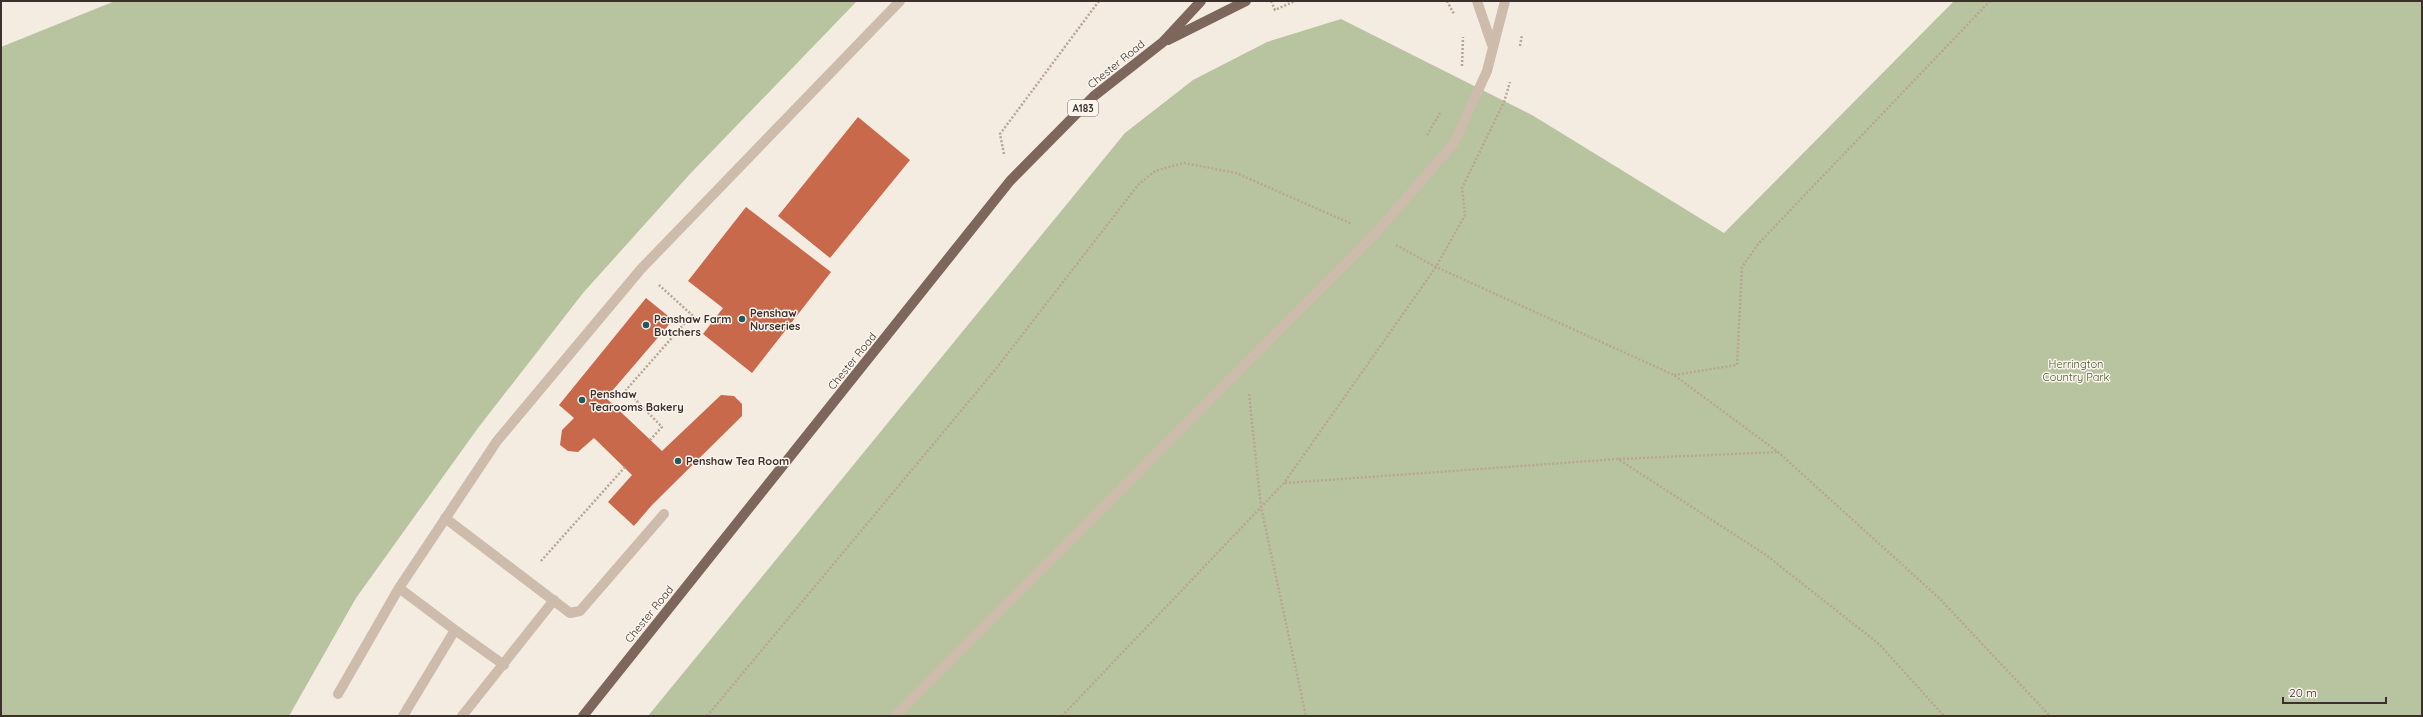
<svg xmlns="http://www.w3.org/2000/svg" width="2423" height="717" viewBox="0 0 2423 717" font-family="Quicksand,sans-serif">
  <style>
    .green { fill: #b8c4a0 }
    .building { fill: #c8694b }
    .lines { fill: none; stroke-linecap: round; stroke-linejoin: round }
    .path { stroke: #b9a596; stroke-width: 2.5; stroke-dasharray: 2 2; stroke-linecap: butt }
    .minor { stroke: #cdbbac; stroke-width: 10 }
    .major { stroke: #7d675c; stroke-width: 10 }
    .poi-dot { fill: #1f5a5e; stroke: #fbf5ee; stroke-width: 1.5 }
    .labels { text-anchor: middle; stroke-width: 3; stroke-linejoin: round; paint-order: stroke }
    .shield { fill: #fbf5ee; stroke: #756b66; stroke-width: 1 }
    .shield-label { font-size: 10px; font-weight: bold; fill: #3b302b }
    .street-label { font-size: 11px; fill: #3b302b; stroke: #fbf5ee }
    .poi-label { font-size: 11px; font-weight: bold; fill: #3b302b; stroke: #fbf5ee; text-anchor: start }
    .park-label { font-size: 11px; fill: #4a5a2e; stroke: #fbf5ee }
  </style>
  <rect width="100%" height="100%" fill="#f4ebe1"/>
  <!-- green -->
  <path class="green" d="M 115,1 L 857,1 L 689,175 L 583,293 L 478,428 L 356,598 L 289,716 L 1,716 L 1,47 Z
    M 1954,1 L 2422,1 L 2422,716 L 648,716 L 1125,133 L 1193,80 L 1267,42 L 1341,19 L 1532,115 L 1724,233 Z"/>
  <!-- building -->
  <path class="building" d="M 858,117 L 910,160 L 830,258 L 778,216 Z
    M 746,207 L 831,272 L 752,373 L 703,334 L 723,308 L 688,281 Z
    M 646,298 L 673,320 L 606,398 L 662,451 L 721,395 L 734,396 L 742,404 L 742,416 L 652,505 L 634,526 L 608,502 L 632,475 L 594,438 L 578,452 L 568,451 L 560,445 L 562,430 L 574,418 L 559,405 Z"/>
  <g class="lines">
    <!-- path -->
    <path class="path" d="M 1271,1 L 1275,10 L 1295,1
      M 1447,1 L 1454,14
      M 1520,46 L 1522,35
      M 1462,66 L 1463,37
      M 1427,135 L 1440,113
      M 1004,154 L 1000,134 L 1099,1
      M 1396,245 L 1436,267 L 1674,375 L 1778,452 L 1939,598 L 2050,716
      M 1674,375 L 1737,365 L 1742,267 L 1759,243 L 1990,1
      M 1249,394 L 1261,507 L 1306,716
      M 650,440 L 662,427 L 626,390 L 692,315 L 659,285
      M 1619,459 L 1778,452
      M 1285,483 L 1618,459 L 1766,555 L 1879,644 L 1944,716
      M 541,561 L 625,467
      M 707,716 L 995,370 L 1138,185 L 1155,171 L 1184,163 L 1236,173 L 1352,224
      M 1062,716 L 1284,483 L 1436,267 L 1465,215 L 1462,188 L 1504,102 L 1510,82"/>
    <!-- minor -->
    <path class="minor" d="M 1477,1 L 1492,45
      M 445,518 L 570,613 L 580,611 L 664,514
      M 399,588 L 455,630 L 403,716
      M 455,630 L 504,665
      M 338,694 L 399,588 L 497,441 L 641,269 L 900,1
      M 462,716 L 554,600
      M 895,716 L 1375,234 L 1454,143 L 1487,71 L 1505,1"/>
    <!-- major -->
    <path class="major" d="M 1168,40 L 1246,1
      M 583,716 L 1010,181 L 1094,96 L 1163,42 L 1201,1"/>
  </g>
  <!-- markers -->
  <g class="poi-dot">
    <circle cx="742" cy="319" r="4"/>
    <circle cx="646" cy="325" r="4"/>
    <circle cx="582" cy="400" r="4"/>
    <circle cx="678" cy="461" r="4"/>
  </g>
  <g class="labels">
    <!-- shield labels -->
    <rect class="shield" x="1068" y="100" width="30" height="16" rx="3"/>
    <g class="shield-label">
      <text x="1083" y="112">A183</text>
    </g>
    <!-- street labels -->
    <g class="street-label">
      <text transform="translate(1116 64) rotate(-39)" y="4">Chester Road</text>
      <text transform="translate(852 361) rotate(-51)" y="4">Chester Road</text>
      <text transform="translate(649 614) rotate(-51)" y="4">Chester Road</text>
    </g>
    <!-- poi labels -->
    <g class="poi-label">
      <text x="750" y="317">Penshaw<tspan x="750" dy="13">Nurseries</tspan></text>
      <text x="654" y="323">Penshaw Farm<tspan x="654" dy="13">Butchers</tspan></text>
      <text x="590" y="398">Penshaw<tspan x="590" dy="13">Tearooms Bakery</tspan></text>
      <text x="686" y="465">Penshaw Tea Room</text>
    </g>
    <!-- park labels -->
    <g class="park-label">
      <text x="2076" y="368">Herrington<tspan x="2076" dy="13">Country Park</tspan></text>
    </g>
  </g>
  <!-- border -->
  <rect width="2423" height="717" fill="none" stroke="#3b302b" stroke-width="4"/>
  <!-- scale -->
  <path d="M2283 697v6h103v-6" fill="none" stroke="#3b302b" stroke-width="2"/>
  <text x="2289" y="697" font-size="12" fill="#3b302b" stroke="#fbf5ee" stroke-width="3" paint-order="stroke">20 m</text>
</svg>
